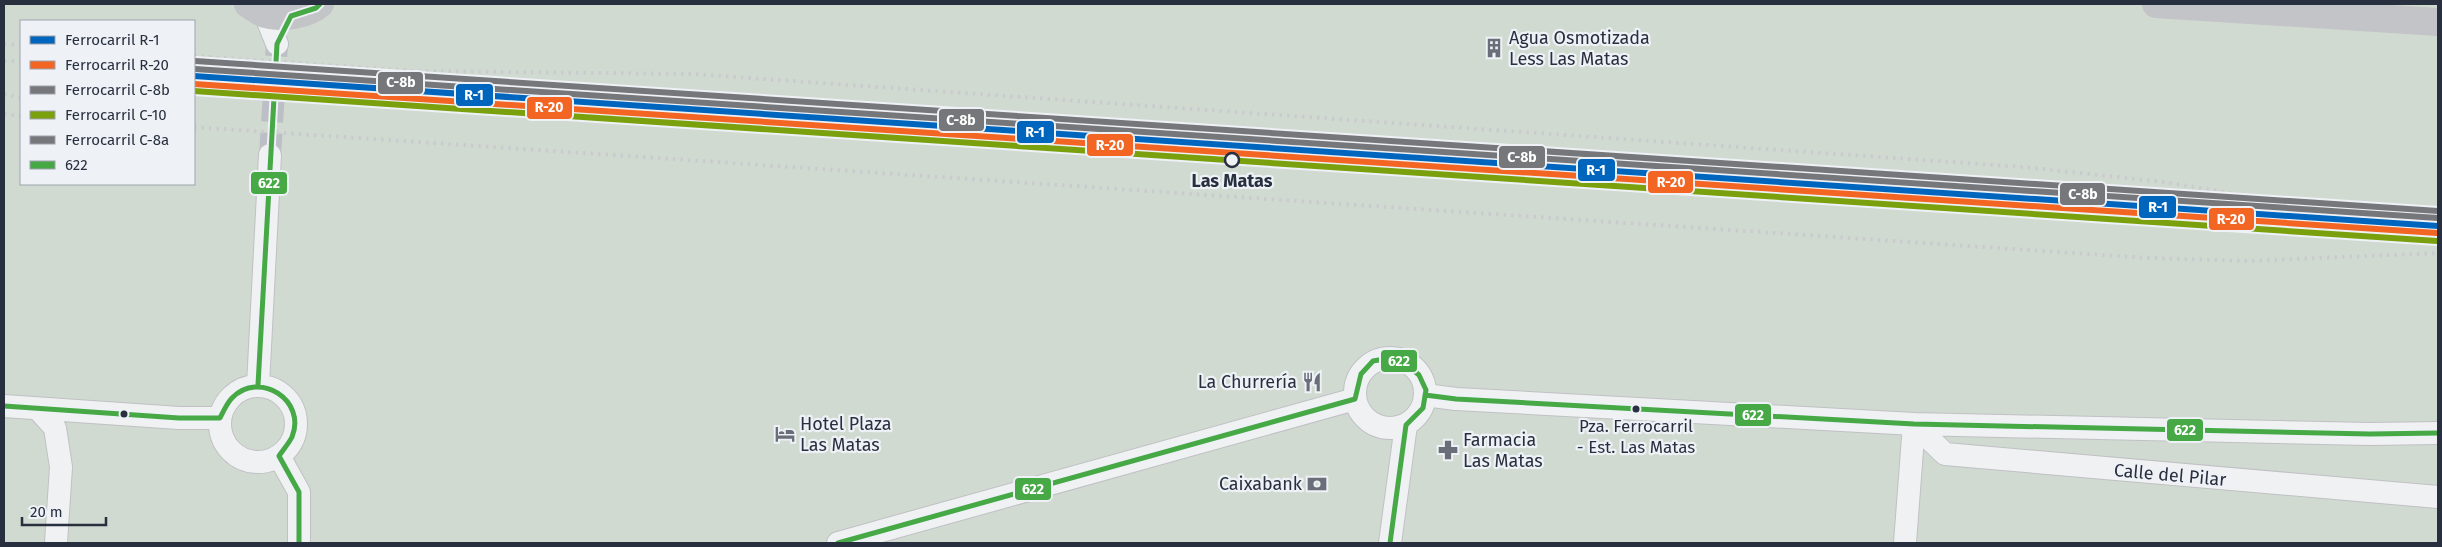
<svg xmlns="http://www.w3.org/2000/svg" width="2442" height="547" viewBox="0 0 2442 547" font-family="'Fira Sans',sans-serif">
  <style>
    .green { fill: #d1dad1; fill-rule: evenodd }
    .lines { fill: none; stroke-linecap: round; stroke-linejoin: round }
    .street-tunnel { stroke: #bcbfc5; stroke-width: 22; stroke-dasharray: 22 11; stroke-linecap: butt }
    .street-casing { stroke: #bfc1c4; stroke-width: 24 }
    .street { stroke: #f0f1f3; stroke-width: 22 }
    .secondary { stroke: #c2c4c8; stroke-width: 28 }
    .rail { stroke: #cacbce; stroke-width: 4; stroke-dasharray: 2.5 5; stroke-linecap: butt }
    .bus-1-casing { stroke: #eef1f6; stroke-width: 9 }
    .bus-1 { stroke: #47a946; stroke-width: 5 }
    .rail-1-casing { stroke: #eef1f6; stroke-width: 10 }
    .rail-2-casing { stroke: #eef1f6; stroke-width: 10 }
    .rail-3-casing { stroke: #eef1f6; stroke-width: 10 }
    .rail-4-casing { stroke: #eef1f6; stroke-width: 10 }
    .rail-5-casing { stroke: #eef1f6; stroke-width: 10 }
    .rail-1 { stroke: #0065bd; stroke-width: 6 }
    .rail-2 { stroke: #f26522; stroke-width: 6 }
    .rail-3 { stroke: #76777a; stroke-width: 6 }
    .rail-4 { stroke: #7aa10d; stroke-width: 6 }
    .rail-5 { stroke: #76777a; stroke-width: 6 }
    .stop-dot { fill: #eef1f6; stroke: #282f3f; stroke-width: 2.5 }
    .bus-dot { fill: #282f3f; stroke: #eef1f6; stroke-width: 2 }
    .labels { text-anchor: middle; stroke-width: 4.5; stroke-linejoin: round; paint-order: stroke }
    .bus-label { font-size: 17px; fill: #282f3f; stroke: #eef1f6 }
    .poi-label { font-size: 18px; fill: #282f3f; stroke: #eef1f6; text-anchor: start }
    .stop-label { font-size: 18px; font-weight: bold; fill: #282f3f; stroke: #eef1f6 }
    .street-label { font-size: 18px; fill: #282f3f; stroke: #eef1f6 }
    .line-badge { stroke: #eef1f6; stroke-width: 2 }
    .badge-label { font-size: 14px; text-anchor: middle; font-weight: bold; fill: #fff }
  </style>
  <rect width="100%" height="100%" fill="#e1e3e6"/>
  <!-- green -->
  <path class="green" d="M 4,4 L 2438,4 L 2438,543 L 4,543 ZM 21,21 L 194,21 L 194,184 L 21,184 Z"/>
  <g class="lines">
    <!-- street-tunnel -->
    <path class="street-tunnel" d="M 270,155 L 277,44"/>
    <defs>
      <path id="street" d="M 265,14 L 277,44
        M1355 393a35 35 0 1 1 70 0a35 35 0 1 1-70 0Z
        M 258,385 L 270,155
        M220 424a38 38 0 1 1 76 0a38 38 0 1 1-76 0Z
        M 1425,395 L 1456,399 L 1914,424 L 2370,434 L 2438,433
        M 4,406 L 179,418 L 220,418
        M 38,409 L 55,428 L 61,467 L 56,543
        M 1914,424 L 1945,454 L 2438,497
        M 279,456 L 299,492 L 299,543
        M 838,543 L 1355,399
        M 1390,543 L 1406,425
        M 1905,543 L 1914,424"/>
    </defs>
    <!-- street casing -->
    <use href="#street" class="street-casing"/>
    <!-- street -->
    <use href="#street" class="street"/>
    <!-- secondary -->
    <path class="secondary" d="M 248,4 C 253,7 259,12 265,14 C 281,19 308,15 320,4
      M 2156,4 L 2438,22"/>
    <!-- rail -->
    <path class="rail" d="M 4,44 L 21,45
      M 194,56 L 414,71 L 692,74 L 2023,167 L 2164,182 L 2374,217 L 2438,225
      M 4,61 L 21,61
      M 4,94 L 21,98
      M 4,114 L 21,116
      M 194,127 L 2148,258 L 2248,261 L 2438,253"/>
    <defs>
      <path id="bus-1" d="M 258,385 L 277,44 L 291,16 L 316,8 L 320,4
        M 1425,395 L 1456,399 L 1914,424 L 2370,434 L 2438,433
        M 4,406 L 179,418 L 220,418 C 223,412 227,403 232,398 C 259,370 307,400 292,437 C 289,443 283,450 279,456 L 299,492 L 299,543
        M 838,543 L 1355,399 L 1361,374 L 1373,361 L 1390,358 L 1406,364 L 1419,375 L 1426,390 L 1423,408 L 1406,425 L 1390,543"/>
    </defs>
    <!-- bus-1 casing -->
    <use href="#bus-1" class="bus-1-casing"/>
    <!-- bus-1 -->
    <use href="#bus-1" class="bus-1"/>
    <defs>
      <path id="rail-1" d="M 194,76 L 2438,226"/>
      <path id="rail-2" d="M 194,84 L 2437,233"/>
      <path id="rail-3" d="M 195,69 L 2438,218"/>
      <path id="rail-4" d="M 194,91 L 2437,241"/>
      <path id="rail-5" d="M 195,61 L 2438,211"/>
    </defs>
    <!-- rail-1 casing -->
    <use href="#rail-1" class="rail-1-casing"/>
    <!-- rail-2 casing -->
    <use href="#rail-2" class="rail-2-casing"/>
    <!-- rail-3 casing -->
    <use href="#rail-3" class="rail-3-casing"/>
    <!-- rail-4 casing -->
    <use href="#rail-4" class="rail-4-casing"/>
    <!-- rail-5 casing -->
    <use href="#rail-5" class="rail-5-casing"/>
    <!-- rail-1 -->
    <use href="#rail-1" class="rail-1"/>
    <!-- rail-2 -->
    <use href="#rail-2" class="rail-2"/>
    <!-- rail-3 -->
    <use href="#rail-3" class="rail-3"/>
    <!-- rail-4 -->
    <use href="#rail-4" class="rail-4"/>
    <!-- rail-5 -->
    <use href="#rail-5" class="rail-5"/>
  </g>
  <!-- icons -->
  <defs>
    <symbol id="building-bare" viewBox="-9 -9 18 18"><path d="M-4-6H4V6H1V3H-1V6H-4ZM-2.5-4.3h1.7v1.8h-1.7ZM.8-4.3h1.7v1.8H.8ZM-2.5-1h1.7V.8h-1.7ZM.8-1h1.7V.8H.8Z" fill="#696e79" stroke="#eef1f6" stroke-width="2.5" paint-order="stroke"/></symbol>
    <symbol id="restaurant-bare" viewBox="-9 -9 18 18"><path d="M-5-6h1v4h1v-4h1v4h1v-4h1v5L-1.5 .5V6h-2V.5L-5-1ZM5-6V6H3V1.5H1.5Q1.5-4 5-6Z" fill="#696e79" stroke="#eef1f6" stroke-width="2.5" paint-order="stroke"/></symbol>
    <symbol id="hotel-bare" viewBox="-9 -9 18 18"><path d="M-6-4.5h1.5V1H6V5H4.5V3h-9V5H-6ZM-4 0a1.8 1.8 0 1 1 3.6 0ZM.5 0V-2.5h3Q6-2.5 6 0Z" fill="#696e79" stroke="#eef1f6" stroke-width="2.5" paint-order="stroke"/></symbol>
    <symbol id="pharmacy-bare" viewBox="-9 -9 18 18"><path d="M-2-6h4v4h4v4h-4v4h-4v-4h-4v-4h4Z" fill="#696e79" stroke="#eef1f6" stroke-width="2.5" paint-order="stroke"/></symbol>
    <symbol id="bank-bare" viewBox="-9 -9 18 18"><path d="M-6-4H6V4H-6ZM0-2.3a2.3 2.3 0 1 0 0 4.6a2.3 2.3 0 1 0 0-4.6Z" fill="#696e79" stroke="#eef1f6" stroke-width="2.5" paint-order="stroke"/></symbol>
  </defs>
  <g fill-rule="evenodd">
    <use href="#building-bare" x="1480" y="34" width="28" height="28"/>
    <use href="#restaurant-bare" x="1298" y="368" width="28" height="28"/>
    <use href="#hotel-bare" x="771" y="420" width="28" height="28"/>
    <use href="#pharmacy-bare" x="1434" y="436" width="28" height="28"/>
    <use href="#bank-bare" x="1303" y="470" width="28" height="28"/>
  </g>
  <!-- markers -->
  <circle class="stop-dot" cx="1232" cy="160" r="7"/>
  <g class="bus-dot">
    <circle cx="1636" cy="409" r="4.5"/>
    <circle cx="124" cy="414" r="4.5"/>
  </g>
  <g class="labels">
    <!-- bus labels -->
    <g class="bus-label">
      <text x="1636" y="432">Pza. Ferrocarril<tspan x="1636" dy="21">- Est. Las Matas</tspan></text>
    </g>
    <!-- poi labels -->
    <g class="poi-label">
      <text x="1509" y="44">Agua Osmotizada<tspan x="1509" dy="21">Less Las Matas</tspan></text>
      <text x="1297" y="388" text-anchor="end">La Churrería</text>
      <text x="800" y="430">Hotel Plaza<tspan x="800" dy="21">Las Matas</tspan></text>
      <text x="1463" y="446">Farmacia<tspan x="1463" dy="21">Las Matas</tspan></text>
      <text x="1302" y="490" text-anchor="end">Caixabank</text>
    </g>
    <!-- stop labels -->
    <g class="stop-label">
      <text x="1232" y="187">Las Matas</text>
    </g>
    <!-- street labels -->
    <g class="street-label">
      <text transform="translate(2170 475) rotate(5)" y="6">Calle del Pilar</text>
    </g>
  </g>
  <g class="line-badge">
    <rect x="377" y="71" width="47" height="24" rx="5" fill="#76777a"/>
    <rect x="455" y="83" width="39" height="24" rx="5" fill="#0065bd"/>
    <rect x="526" y="96" width="47" height="24" rx="5" fill="#f26522"/>
    <rect x="938" y="108" width="47" height="24" rx="5" fill="#76777a"/>
    <rect x="1016" y="120" width="39" height="24" rx="5" fill="#0065bd"/>
    <rect x="1086" y="133" width="48" height="24" rx="5" fill="#f26522"/>
    <rect x="1498" y="145" width="48" height="24" rx="5" fill="#76777a"/>
    <rect x="1577" y="158" width="39" height="24" rx="5" fill="#0065bd"/>
    <rect x="1647" y="170" width="47" height="24" rx="5" fill="#f26522"/>
    <rect x="250" y="171" width="38" height="24" rx="5" fill="#47a946"/>
    <rect x="2059" y="182" width="47" height="24" rx="5" fill="#76777a"/>
    <rect x="2138" y="195" width="39" height="24" rx="5" fill="#0065bd"/>
    <rect x="2208" y="207" width="47" height="24" rx="5" fill="#f26522"/>
    <rect x="1380" y="349" width="38" height="24" rx="5" fill="#47a946"/>
    <rect x="1734" y="403" width="38" height="24" rx="5" fill="#47a946"/>
    <rect x="2166" y="418" width="38" height="24" rx="5" fill="#47a946"/>
    <rect x="1014" y="477" width="38" height="24" rx="5" fill="#47a946"/>
  </g>
  <g class="badge-label">
    <text x="401" y="87">C-8b</text>
    <text x="474" y="100">R-1</text>
    <text x="549" y="112">R-20</text>
    <text x="961" y="125">C-8b</text>
    <text x="1035" y="137">R-1</text>
    <text x="1110" y="150">R-20</text>
    <text x="1522" y="162">C-8b</text>
    <text x="1596" y="175">R-1</text>
    <text x="1671" y="187">R-20</text>
    <text x="269" y="188">622</text>
    <text x="2083" y="199">C-8b</text>
    <text x="2158" y="212">R-1</text>
    <text x="2231" y="224">R-20</text>
    <text x="1399" y="366">622</text>
    <text x="1753" y="420">622</text>
    <text x="2185" y="435">622</text>
    <text x="1033" y="494">622</text>
  </g>
  <!-- border -->
  <rect width="2442" height="547" fill="none" stroke="#282f3f" stroke-width="10"/>
  <!-- legend -->
  <rect x="20" y="20" width="175" height="165" fill="#eef1f6" stroke="#9fa3ad"/>
  <rect x="30" y="36" width="25" height="8" fill="#0065bd" stroke="#9fa3ad"/>
  <text x="65" y="45" font-size="15" fill="#282f3f">Ferrocarril R-1</text>
  <rect x="30" y="61" width="25" height="8" fill="#f26522" stroke="#9fa3ad"/>
  <text x="65" y="70" font-size="15" fill="#282f3f">Ferrocarril R-20</text>
  <rect x="30" y="86" width="25" height="8" fill="#76777a" stroke="#9fa3ad"/>
  <text x="65" y="95" font-size="15" fill="#282f3f">Ferrocarril C-8b</text>
  <rect x="30" y="111" width="25" height="8" fill="#7aa10d" stroke="#9fa3ad"/>
  <text x="65" y="120" font-size="15" fill="#282f3f">Ferrocarril C-10</text>
  <rect x="30" y="136" width="25" height="8" fill="#76777a" stroke="#9fa3ad"/>
  <text x="65" y="145" font-size="15" fill="#282f3f">Ferrocarril C-8a</text>
  <rect x="30" y="161" width="25" height="8" fill="#47a946" stroke="#9fa3ad"/>
  <text x="65" y="170" font-size="15" fill="#282f3f">622</text>
  <!-- scale -->
  <path d="M22 517v8h84v-8" fill="none" stroke="#282f3f" stroke-width="2.5"/>
  <text x="30" y="517" font-size="15" fill="#282f3f" stroke="#eef1f6" stroke-width="4" paint-order="stroke">20 m</text>
</svg>
